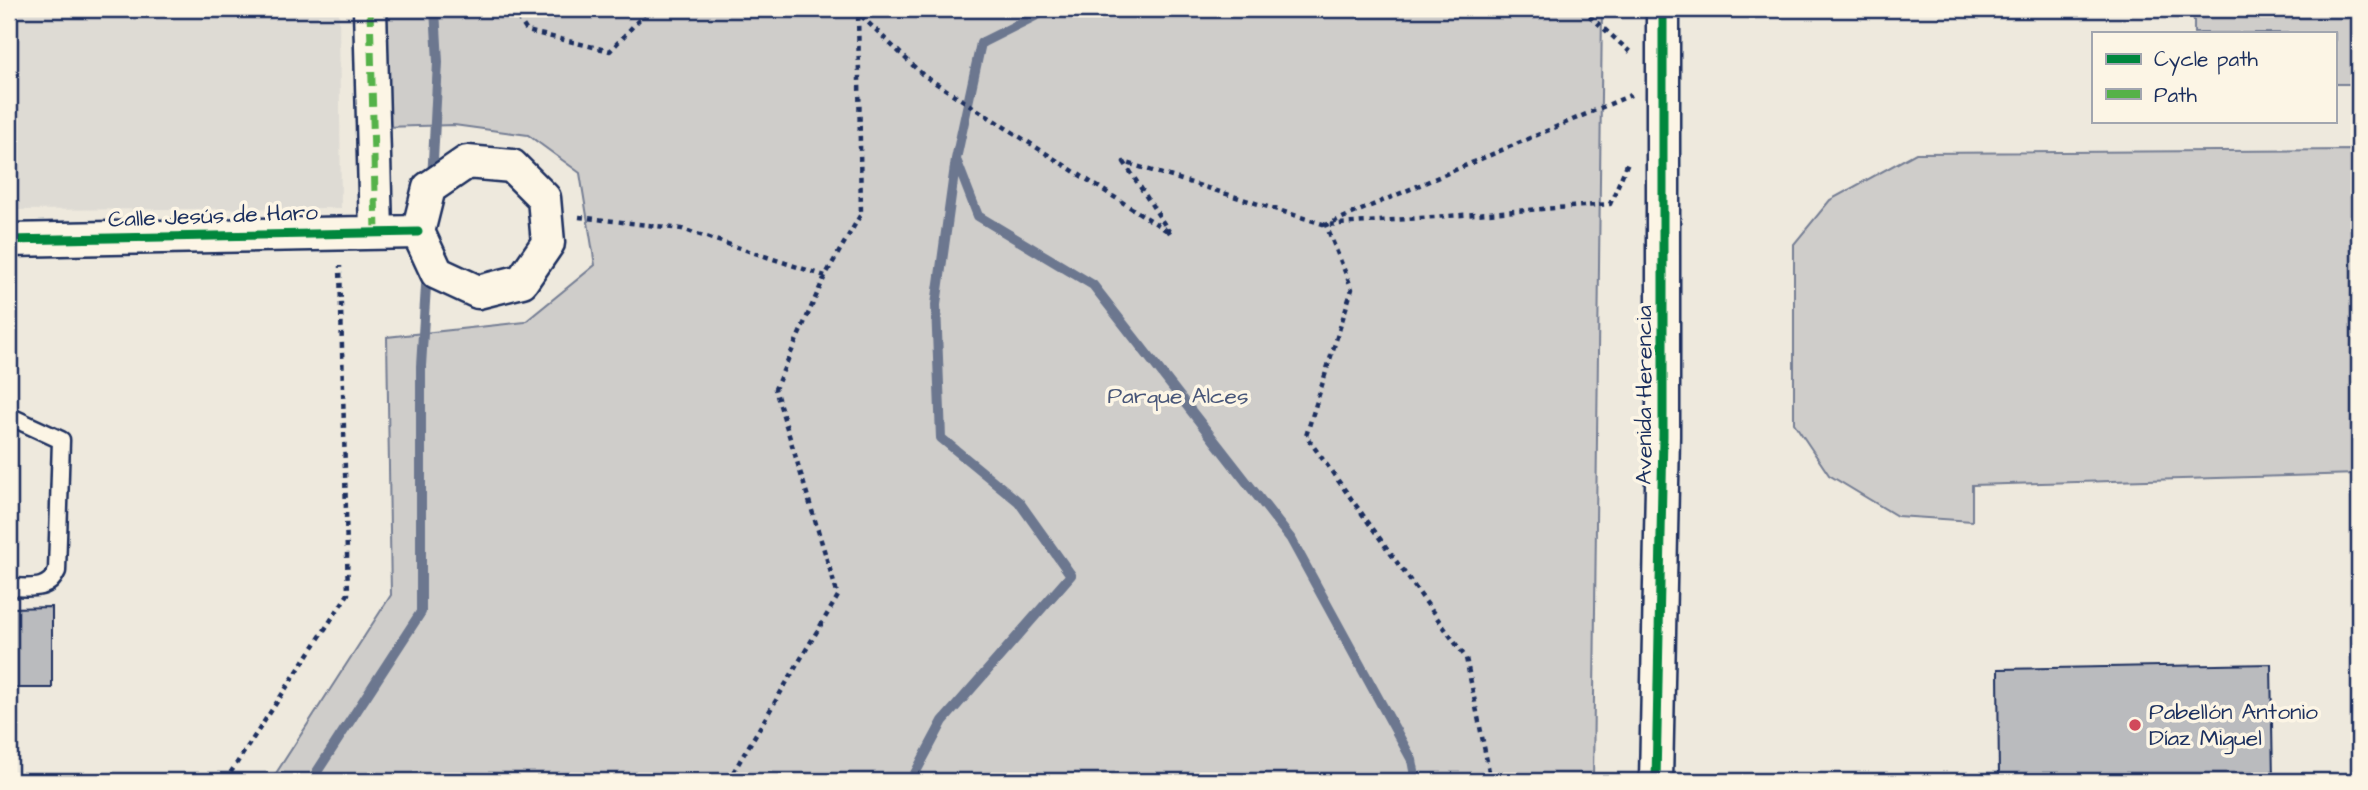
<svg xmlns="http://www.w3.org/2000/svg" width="2368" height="790" font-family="'Architects Daughter',sans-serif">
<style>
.built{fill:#dedbd4}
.green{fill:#cfcdca;stroke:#757e94;stroke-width:2}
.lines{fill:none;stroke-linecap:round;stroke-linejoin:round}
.stream{stroke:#6c778f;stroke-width:10}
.building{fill:#babbbe;stroke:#1b2f5e;stroke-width:2}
.lane-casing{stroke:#1b2f5e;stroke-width:21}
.street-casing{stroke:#1b2f5e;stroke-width:37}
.path{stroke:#1b2f5e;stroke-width:4.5;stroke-dasharray:5 5;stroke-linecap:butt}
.lane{stroke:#fcf5e5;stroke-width:16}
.street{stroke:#fcf5e5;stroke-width:32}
.quiet{stroke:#55b248;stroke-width:7;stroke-dasharray:14 7;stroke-linecap:butt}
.cycleway-casing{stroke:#fcf5e5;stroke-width:13}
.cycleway{stroke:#00873e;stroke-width:9}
.poi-dot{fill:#d1495b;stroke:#fcf5e5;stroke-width:2.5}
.labels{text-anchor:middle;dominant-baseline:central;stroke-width:7;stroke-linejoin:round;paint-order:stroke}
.street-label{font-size:23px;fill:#1b2f5e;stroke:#fcf5e5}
.park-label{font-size:23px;fill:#485679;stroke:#fcf5e5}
.poi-label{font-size:23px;fill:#1b2f5e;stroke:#fcf5e5;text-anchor:start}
</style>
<rect width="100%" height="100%" fill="#eee9dd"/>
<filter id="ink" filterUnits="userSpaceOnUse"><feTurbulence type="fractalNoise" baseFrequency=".0143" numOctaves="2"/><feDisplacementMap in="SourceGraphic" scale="14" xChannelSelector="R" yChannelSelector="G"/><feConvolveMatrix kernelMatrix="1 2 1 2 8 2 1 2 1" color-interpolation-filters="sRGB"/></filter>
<g filter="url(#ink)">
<path class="built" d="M9 9H339L341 208 9 210Z"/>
<path class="green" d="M382 9H1602L1593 781H271L391 595 387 337 525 322 595 265 580 173 528 135 454 125 384 127Z
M2194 9H2359V84H2335V33H2194Z
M2359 150V474L1972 485V521L1897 516 1829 475 1794 423V244L1830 200 1916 153Z"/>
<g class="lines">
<path class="stream" d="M957 162 978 216 1093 285 1291 539 1412 760 1416 781
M432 181 438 62 435 9
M311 781 421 612V366L427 270
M911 781 943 721 1071 575 1019 502 941 438 936 305 956 159 981 43 1049 9"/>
</g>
<path class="building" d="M52 607V688H9V608Z
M2271 664 2273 781H1999L1998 669Z"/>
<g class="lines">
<g class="lane-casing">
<path id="lane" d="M9 416 61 440 57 571C48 592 29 587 9 587"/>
</g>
<g class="street-casing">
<path id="street" d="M370 9 376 231
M467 162 512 166 544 198 548 243 522 281 478 292 437 273 418 232 429 188Z
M9 240 418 232
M1656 781 1663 436V9"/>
</g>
<path class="path" d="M512 9 527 31 610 51 649 9
M854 9 923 75 1169 232
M1582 9 1630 52
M579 217 682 229 825 276
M1170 233 1124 162 1326 225 1610 204 1628 162
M225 781 348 594 340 266
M728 781 838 596 775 389 825 276 861 214 858 9
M1491 781 1466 658 1306 436 1352 289 1326 225 1631 95"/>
<use href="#lane" class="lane"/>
<use href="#street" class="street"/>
<path class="quiet" d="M370 9 376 231"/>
<g class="cycleway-casing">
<path id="cycleway" d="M9 240 418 232
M1656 781 1663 436V9"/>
</g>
<use href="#cycleway" class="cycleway"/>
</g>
</g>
<circle class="poi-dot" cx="2135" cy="725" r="7"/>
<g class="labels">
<g class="street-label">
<text transform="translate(213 216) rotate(-2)">Calle Jesús de Haro</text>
<text transform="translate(1644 395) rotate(-90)">Avenida Herencia</text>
</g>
<g class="park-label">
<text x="1178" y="396">Parque Alces</text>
</g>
<g class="poi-label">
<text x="2149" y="712">Pabellón Antonio<tspan x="2149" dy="26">Díaz Miguel</tspan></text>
</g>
</g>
<rect width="2368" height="790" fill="none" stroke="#fcf5e5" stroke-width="35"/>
<rect x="18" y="18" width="2333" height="755" fill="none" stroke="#1b2f5e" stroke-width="2.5" filter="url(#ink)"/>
<rect x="2092" y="32" width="245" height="91" fill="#fcf5e5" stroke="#a2a6af" stroke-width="2"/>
<rect x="2106" y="54" width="35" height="10" fill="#00873e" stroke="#a2a6af" stroke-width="2"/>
<text x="2154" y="66" font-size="21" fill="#1b2f5e">Cycle path</text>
<rect x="2106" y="89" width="35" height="10" fill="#55b248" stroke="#a2a6af" stroke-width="2"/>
<text x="2154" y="102" font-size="21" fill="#1b2f5e">Path</text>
</svg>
